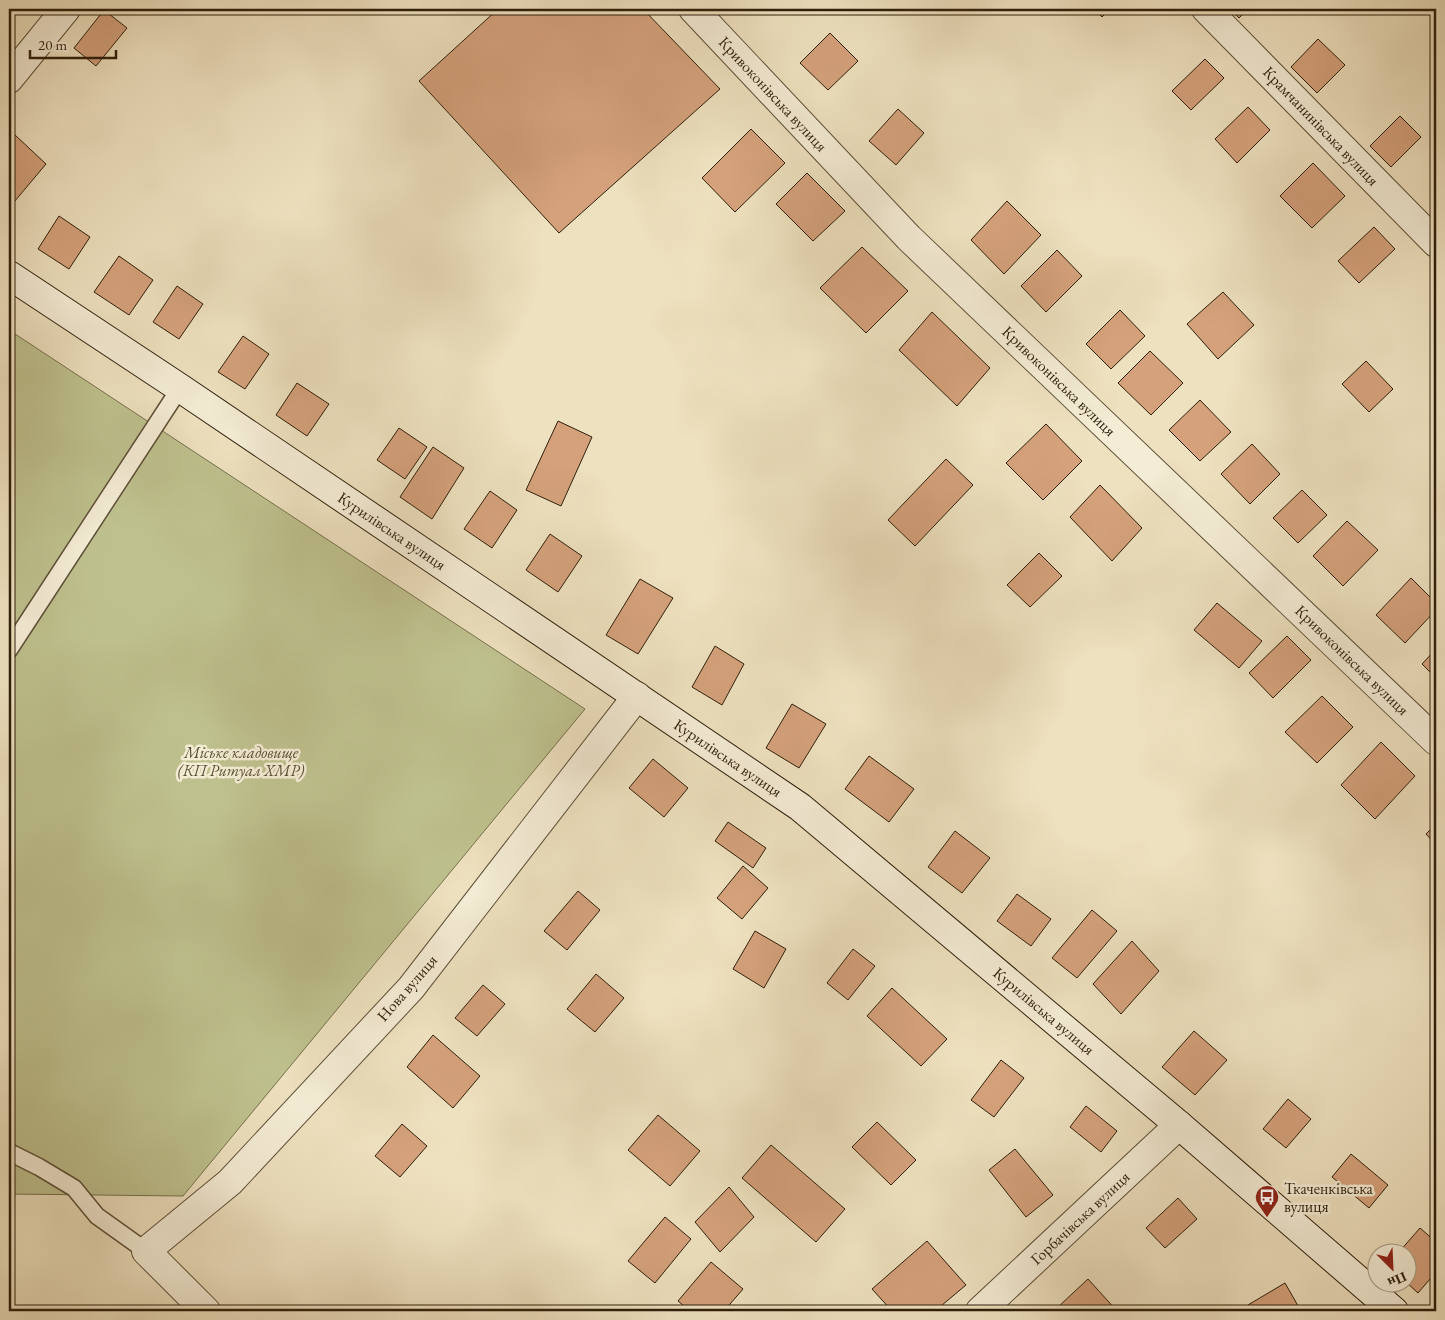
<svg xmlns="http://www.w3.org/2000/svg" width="1445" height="1320" font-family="'EB Garamond',serif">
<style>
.green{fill:#bec18e;stroke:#76704c}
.building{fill:#d4a17b;stroke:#2e1f0b}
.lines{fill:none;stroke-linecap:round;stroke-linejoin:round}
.lane-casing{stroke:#5e5038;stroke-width:19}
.street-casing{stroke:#5e5038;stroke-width:30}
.secondary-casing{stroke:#2e1f0b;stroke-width:30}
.lane{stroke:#f4ecd5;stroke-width:16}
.street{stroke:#f4ecd5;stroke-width:28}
.secondary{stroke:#f4ecd5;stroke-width:28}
.labels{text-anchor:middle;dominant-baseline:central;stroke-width:5;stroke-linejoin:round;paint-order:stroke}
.street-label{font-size:16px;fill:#2e1f0b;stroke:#f4ecd5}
.park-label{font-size:16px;font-style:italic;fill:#595032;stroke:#f4ecd5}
.poi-label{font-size:16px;fill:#2e1f0b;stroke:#f4ecd5;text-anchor:start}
</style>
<rect width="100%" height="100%" fill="#eee1bf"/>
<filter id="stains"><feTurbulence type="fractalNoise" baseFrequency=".004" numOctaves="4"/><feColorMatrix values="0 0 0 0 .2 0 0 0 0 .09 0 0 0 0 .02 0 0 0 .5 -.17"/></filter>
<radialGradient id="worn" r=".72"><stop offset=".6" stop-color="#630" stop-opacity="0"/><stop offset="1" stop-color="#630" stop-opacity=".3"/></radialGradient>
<path class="green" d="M9 330 585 709 183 1196 9 1194Z"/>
<path class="building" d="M498 9H643L720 89 559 233 419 81Z
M1094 9H1110L1102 17Z
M1230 9H1248L1239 18Z
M104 10 127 28 96 66 74 48Z
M830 33 858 61 828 90 800 63Z
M1318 39 1345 65 1317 93 1291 67Z
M1205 59 1224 78 1191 110 1172 91Z
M1248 107 1270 130 1237 163 1215 139Z
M898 109 924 133 896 165 869 141Z
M1400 116 1421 137 1391 167 1370 146Z
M751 129 785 163 735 212 702 178Z
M14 134 46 164 9 208V141Z
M1313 163 1345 196 1312 228 1280 196Z
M807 173 845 211 813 241 776 204Z
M1007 201 1041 235 1004 274 971 240Z
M59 216 90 237 69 269 38 249Z
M1374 227 1395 249 1359 283 1338 261Z
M862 247 908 291 866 333 820 288Z
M1057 250 1082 276 1046 312 1021 286Z
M119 256 153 280 129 315 94 292Z
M177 286 203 304 179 339 153 322Z
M1223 292 1254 325 1218 359 1187 324Z
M1120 310 1145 336 1111 369 1086 344Z
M932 312 990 368 957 406 899 350Z
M243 336 269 354 245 389 218 372Z
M1150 351 1183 383 1151 415 1118 383Z
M1366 361 1393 389 1369 412 1342 384Z
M297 383 329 404 307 436 276 415Z
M1200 400 1231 432 1200 461 1169 430Z
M558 421 592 437 561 506 526 490Z
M1046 424 1082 461 1043 500 1006 463Z
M399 428 427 447 405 479 377 460Z
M1252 444 1280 474 1250 504 1221 474Z
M433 447 464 468 432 519 400 497Z
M946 459 973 485 915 546 888 520Z
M1100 485 1142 528 1112 561 1070 517Z
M1302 490 1327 515 1298 543 1273 518Z
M490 491 517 510 492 548 464 529Z
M1347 521 1378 550 1343 586 1313 556Z
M550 534 582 556 558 592 526 570Z
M1039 553 1062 576 1030 607 1007 585Z
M1411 578 1436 603V610L1405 643 1376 615Z
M640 579 673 598 638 654 606 635Z
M1217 603 1262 641 1239 668 1194 630Z
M1287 636 1311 660 1273 698 1249 673Z
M715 646 744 664 722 705 692 687Z
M1436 649V678L1422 664Z
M1322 696 1353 727 1317 763 1285 732Z
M792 704 826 724 799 768 766 748Z
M1381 742 1415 776 1375 819 1341 785Z
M869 756 914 789 889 822 845 789Z
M653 759 688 788 664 817 629 788Z
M728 822 766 848 753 868 715 841Z
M1436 824V845L1426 834Z
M955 831 990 858 962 893 928 867Z
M743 866 768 888 742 919 717 898Z
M578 891 600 910 567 950 544 931Z
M1017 894 1051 919 1031 946 997 921Z
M1092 910 1117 931 1077 978 1052 958Z
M755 931 786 949 764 988 733 969Z
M1132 941 1159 971 1121 1014 1093 984Z
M853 949 875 966 848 1000 827 983Z
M596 974 624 998 595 1032 567 1009Z
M483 985 505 1004 477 1036 455 1018Z
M892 988 947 1039 921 1066 867 1016Z
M1194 1031 1227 1060 1195 1095 1162 1067Z
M433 1035 480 1076 453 1108 407 1067Z
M1001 1060 1024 1078 994 1117 971 1100Z
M1288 1099 1311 1119 1286 1148 1263 1129Z
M1086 1106 1117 1131 1101 1152 1070 1127Z
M658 1115 700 1151 670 1186 628 1150Z
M877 1122 916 1160 891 1185 852 1147Z
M402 1124 427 1146 400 1177 375 1156Z
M771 1145 845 1209 816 1242 742 1178Z
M1015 1149 1053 1195 1026 1217 989 1170Z
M1351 1154 1388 1185 1369 1208 1332 1177Z
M729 1187 754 1217 720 1252 695 1222Z
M1178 1198 1197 1219 1165 1248 1146 1228Z
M665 1217 691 1239 655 1283 628 1261Z
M1420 1228 1436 1242V1272L1418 1293 1406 1282H1408V1252H1399Z
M927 1241 966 1285 935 1311H892L872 1289Z
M711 1262 743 1289 724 1311H690L678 1301Z
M1088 1279 1117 1311H1063L1058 1307Z
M1285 1283 1301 1311H1251L1248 1305Z"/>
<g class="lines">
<g class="lane-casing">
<path id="lane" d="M9 650 180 388
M9 1152 39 1167 74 1188 97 1216 146 1251"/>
</g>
<g class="street-casing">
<path id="street" d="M693 9 909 238 1436 741
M1206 9 1436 243
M9 79 66 9
M206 1311 146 1251 230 1182 411 988 637 696
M980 1311 1179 1125"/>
</g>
<g class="secondary-casing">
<path id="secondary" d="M9 275 180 388 800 807 1179 1125 1394 1311"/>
</g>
<use href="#lane" class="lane"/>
<use href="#street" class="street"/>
<use href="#secondary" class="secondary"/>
</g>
<defs>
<g id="bus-pin" transform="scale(1.25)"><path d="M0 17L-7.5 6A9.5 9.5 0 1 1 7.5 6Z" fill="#8f2418" stroke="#f4ecd5"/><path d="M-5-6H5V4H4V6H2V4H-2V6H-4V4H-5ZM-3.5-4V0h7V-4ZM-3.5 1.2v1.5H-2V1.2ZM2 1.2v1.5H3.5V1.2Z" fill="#fff"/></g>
</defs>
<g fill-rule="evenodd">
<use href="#bus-pin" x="1267" y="1197"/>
</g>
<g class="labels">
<g class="street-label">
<text transform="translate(773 94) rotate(47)">Кривоконівська вулиця</text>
<text transform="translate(1321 126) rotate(46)">Крамчанинівська вулиця</text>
<text transform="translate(1059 381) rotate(44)">Кривоконівська вулиця</text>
<text transform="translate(392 531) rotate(34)">Курилівська вулиця</text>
<text transform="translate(1352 660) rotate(44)">Кривоконівська вулиця</text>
<text transform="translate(728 758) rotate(34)">Курилівська вулиця</text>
<text transform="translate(407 988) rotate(-49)">Нова вулиця</text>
<text transform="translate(1044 1011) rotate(40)">Курилівська вулиця</text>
<text transform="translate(1080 1218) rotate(-43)">Горбачівська вулиця</text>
</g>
<g class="park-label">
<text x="241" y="752">Міське кладовище<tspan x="241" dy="18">(КП Ритуал ХМР)</tspan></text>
</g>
<g class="poi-label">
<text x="1284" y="1188">Ткаченківська<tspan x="1284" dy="18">вулиця</tspan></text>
</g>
</g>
<rect width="1445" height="1320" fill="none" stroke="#eee1bf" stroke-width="30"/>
<rect x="10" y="10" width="1425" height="1300" fill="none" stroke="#2e1f0b" stroke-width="2.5"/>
<rect x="15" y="15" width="1415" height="1290" fill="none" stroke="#2e1f0b"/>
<g transform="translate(1392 1268) rotate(156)"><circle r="24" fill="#f4ecd5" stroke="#a59a84"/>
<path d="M0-4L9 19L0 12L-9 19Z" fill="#8f2418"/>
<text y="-8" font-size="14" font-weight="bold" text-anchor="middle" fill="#2e1f0b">Пн</text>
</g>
<path d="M30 50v8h86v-8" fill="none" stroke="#2e1f0b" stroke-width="2.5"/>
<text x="38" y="50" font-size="15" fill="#2e1f0b" stroke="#f4ecd5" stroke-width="4" paint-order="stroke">20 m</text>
<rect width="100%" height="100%" filter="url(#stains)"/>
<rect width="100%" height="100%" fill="url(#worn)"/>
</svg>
